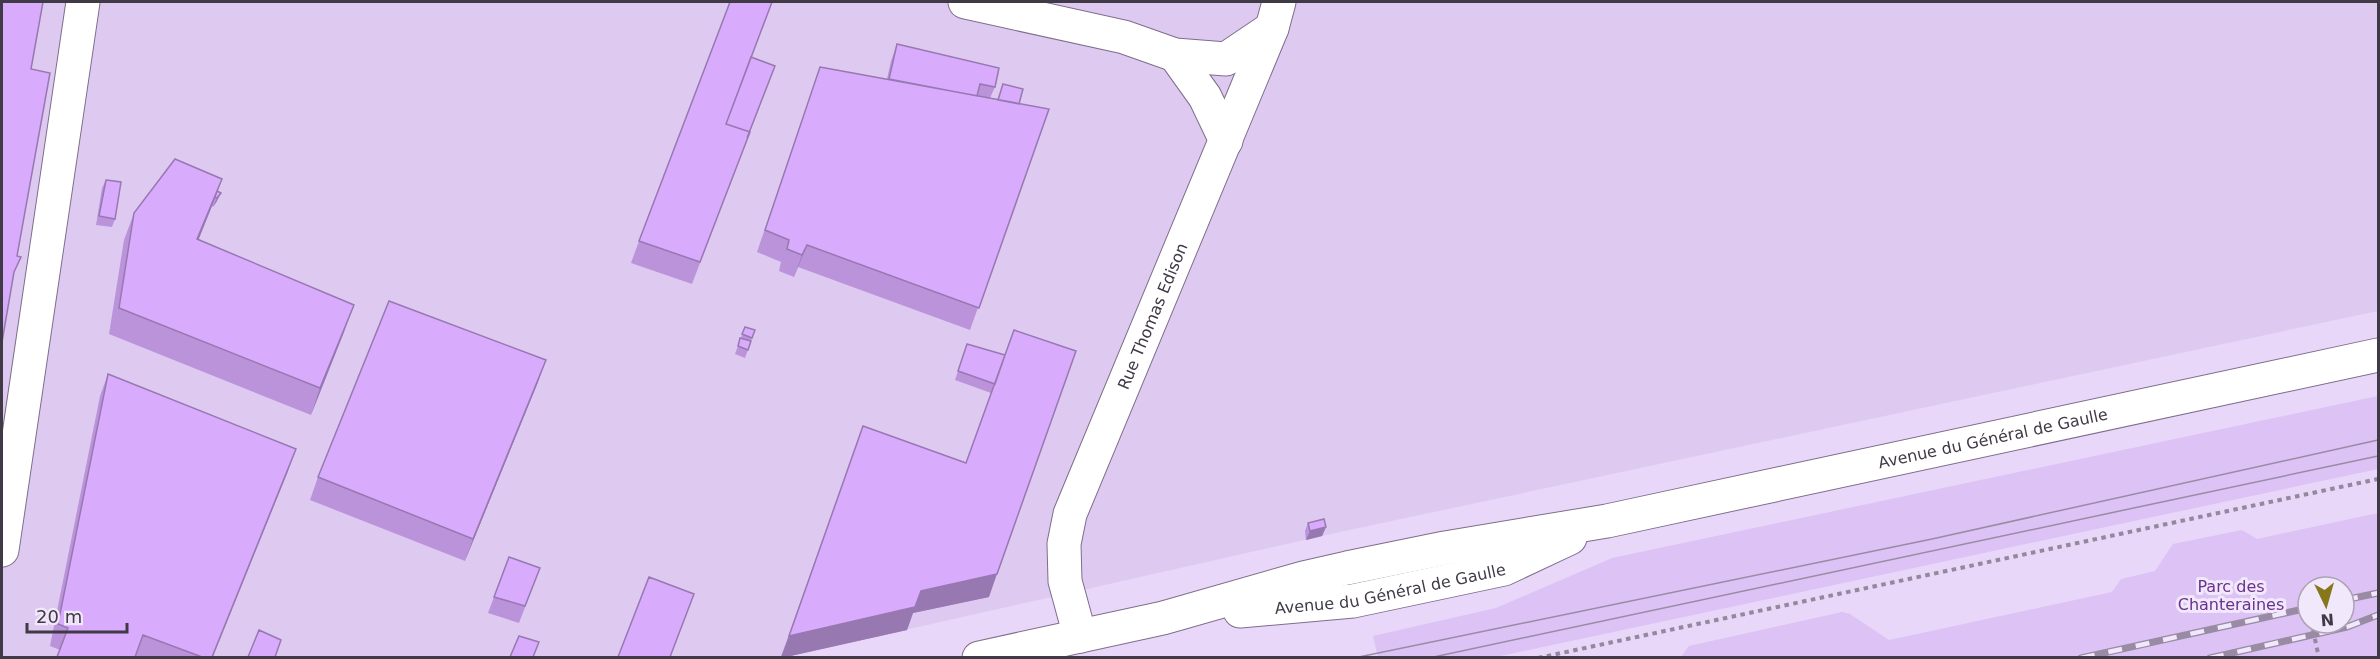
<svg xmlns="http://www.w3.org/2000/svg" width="2380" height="659" font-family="'DejaVu Sans',sans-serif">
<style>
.built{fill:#decaf1}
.green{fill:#ddc2f5;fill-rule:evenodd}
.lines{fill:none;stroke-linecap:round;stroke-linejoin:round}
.minor-casing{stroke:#7d6e8a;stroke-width:35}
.major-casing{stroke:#7d6e8a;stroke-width:35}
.path{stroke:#93889e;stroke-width:4;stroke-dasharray:4.5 4.5;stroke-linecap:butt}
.minor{stroke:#fff;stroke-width:33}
.major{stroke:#fff;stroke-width:33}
.tram{stroke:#988ba3;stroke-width:1.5}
.rail-casing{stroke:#988ba3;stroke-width:7}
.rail{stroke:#f2e8fb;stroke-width:4.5;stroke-dasharray:14;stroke-linecap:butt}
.wall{fill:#ba93da}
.shaded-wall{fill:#9778b1}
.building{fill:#d8abfd;stroke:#9778b1;stroke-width:1.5}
.labels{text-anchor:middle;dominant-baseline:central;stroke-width:6;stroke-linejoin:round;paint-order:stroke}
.street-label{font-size:16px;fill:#403946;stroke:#f2e8fb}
.park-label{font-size:16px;fill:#69328f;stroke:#f2e8fb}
</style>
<rect width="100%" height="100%" fill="#e8d7f8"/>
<path class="built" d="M2 2H2378V311L1340 532 785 657H2Z"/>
<path class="green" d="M2378 396V469L1496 657H1378L1373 636 1496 608 1612 558Z
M2378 513V657H1681L1689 646 1842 612 1850 614 1889 640 1894 639 2112 592 2121 579 2155 571 2173 544 2242 530 2257 539ZM2308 587H2344V623H2308Z"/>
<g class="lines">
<g class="minor-casing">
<g id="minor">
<path d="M965 2 1124 37 1175 55 1226 59 1272 28"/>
<path d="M1175 55 1205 97 1226 141"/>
<path d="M2 550 83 2"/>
<path id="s1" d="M1080 636 1065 581 1064 544 1070 514 1272 28 1279 2"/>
</g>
</g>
<g class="major-casing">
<g id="major">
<path id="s2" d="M1240 611 1353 601 1504 569 1570 538"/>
<path id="s3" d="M979 658 1163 618 1303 578 1347 568 1445 548 1607 521 2378 355"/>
</g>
</g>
<path class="path" d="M2313 630 2319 658
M1538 658 2378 479"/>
<use href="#minor" class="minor"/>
<use href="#major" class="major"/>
<path class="tram" d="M1354 658 1932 539 2378 440
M1429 658 2378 456"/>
<g class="rail-casing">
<path id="rail" d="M2344 600 2378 593
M2081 658 2308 608
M2210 658 2347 627 2378 615"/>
</g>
<use href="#rail" class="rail"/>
</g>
<path class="wall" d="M897 44 995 87 990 98 998 100 1003 84 1019 104 1049 109 970 330 798 267 794 277 779 271 781 262 757 252 820 67 887 79 891 61Z
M751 57 775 66 692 284 631 263 639 241Z
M106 180 115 219 112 227 96 225 102 188Z
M217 191V201L213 207 212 206 198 240 344 332 311 415 109 334 124 240 134 213Z
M745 327 755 330 745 358 735 354Z
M964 353 1005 355 989 597 913 613 907 630 786 657H781L863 426 966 463 991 393 955 380Z
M108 374 288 471 213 657H57L60 650 50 646 100 396Z
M538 382 465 561 310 500 318 477Z
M1308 523 1326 527 1322 536 1306 540 1305 531Z
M509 557 540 568 519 623 488 613Z"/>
<path class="shaded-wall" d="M222 179 212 206 188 266 197 239Z
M221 193 217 201 213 207 217 198Z
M807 245 798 267 794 277 802 255Z
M354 305 344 332 311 415 320 388Z
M546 360 538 382 465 561 473 539Z
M296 449 288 471 212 657Z
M1326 527 1322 536 1306 540 1310 531Z
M997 574 989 597 913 613 907 630 786 657H781L789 636 921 591Z"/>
<path class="building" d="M2 2H43L31 69 50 73 17 256 21 257 14 272 2 342Z
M730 2H772L726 124 750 132 700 262 639 241Z
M897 44 999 68 995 87 980 84 977 96 889 79Z
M751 57 775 66 747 138 750 132 726 124Z
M820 67 1049 109 979 308 807 245 802 255 787 249 789 240 765 230Z
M1003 84 1023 89 1019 104 998 100Z
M175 159 222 179 197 239 354 305 320 388 119 308 134 213Z
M106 180 121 182 115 219 99 216Z
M217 191 221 193 217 198 215 197Z
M389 301 546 360 473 539 318 477Z
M745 327 755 330 752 338 742 334Z
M1014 330 1076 351 997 574 921 591 915 607 789 636 863 426 966 463Z
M740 338 751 341 748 350 738 346Z
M967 344 1005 355 995 384 958 371Z
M108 374 296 449 212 657H202L143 635 135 657H57L68 628 58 624Z
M1324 519 1326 527 1310 531 1308 523Z
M509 557 540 568 525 606 494 597Z
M649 577 694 594 670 657H618Z
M259 630 281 640 275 657H248Z
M519 636 539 642 533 657H510Z"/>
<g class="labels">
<g class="street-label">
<text stroke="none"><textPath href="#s1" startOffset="339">Rue Thomas Edison</textPath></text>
<text stroke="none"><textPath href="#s3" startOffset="1038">Avenue du Général de Gaulle</textPath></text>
<text stroke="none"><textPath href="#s2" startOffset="152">Avenue du Général de Gaulle</textPath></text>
</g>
<g class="park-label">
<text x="2231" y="586">Parc des<tspan x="2231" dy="18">Chanteraines</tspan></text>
</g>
</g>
<rect width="2380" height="659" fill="none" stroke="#403946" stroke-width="6"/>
<g transform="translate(2326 605) rotate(175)"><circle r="28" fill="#f2e8fb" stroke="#aba2b3" stroke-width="1.5"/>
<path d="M0-4.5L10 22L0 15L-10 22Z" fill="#86771a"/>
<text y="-9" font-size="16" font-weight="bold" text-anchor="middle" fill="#403946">N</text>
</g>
<path d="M27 623v9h100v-9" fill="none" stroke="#403946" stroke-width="3"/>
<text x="36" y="623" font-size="18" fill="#403946" stroke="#f2e8fb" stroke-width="4.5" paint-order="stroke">20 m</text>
</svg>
